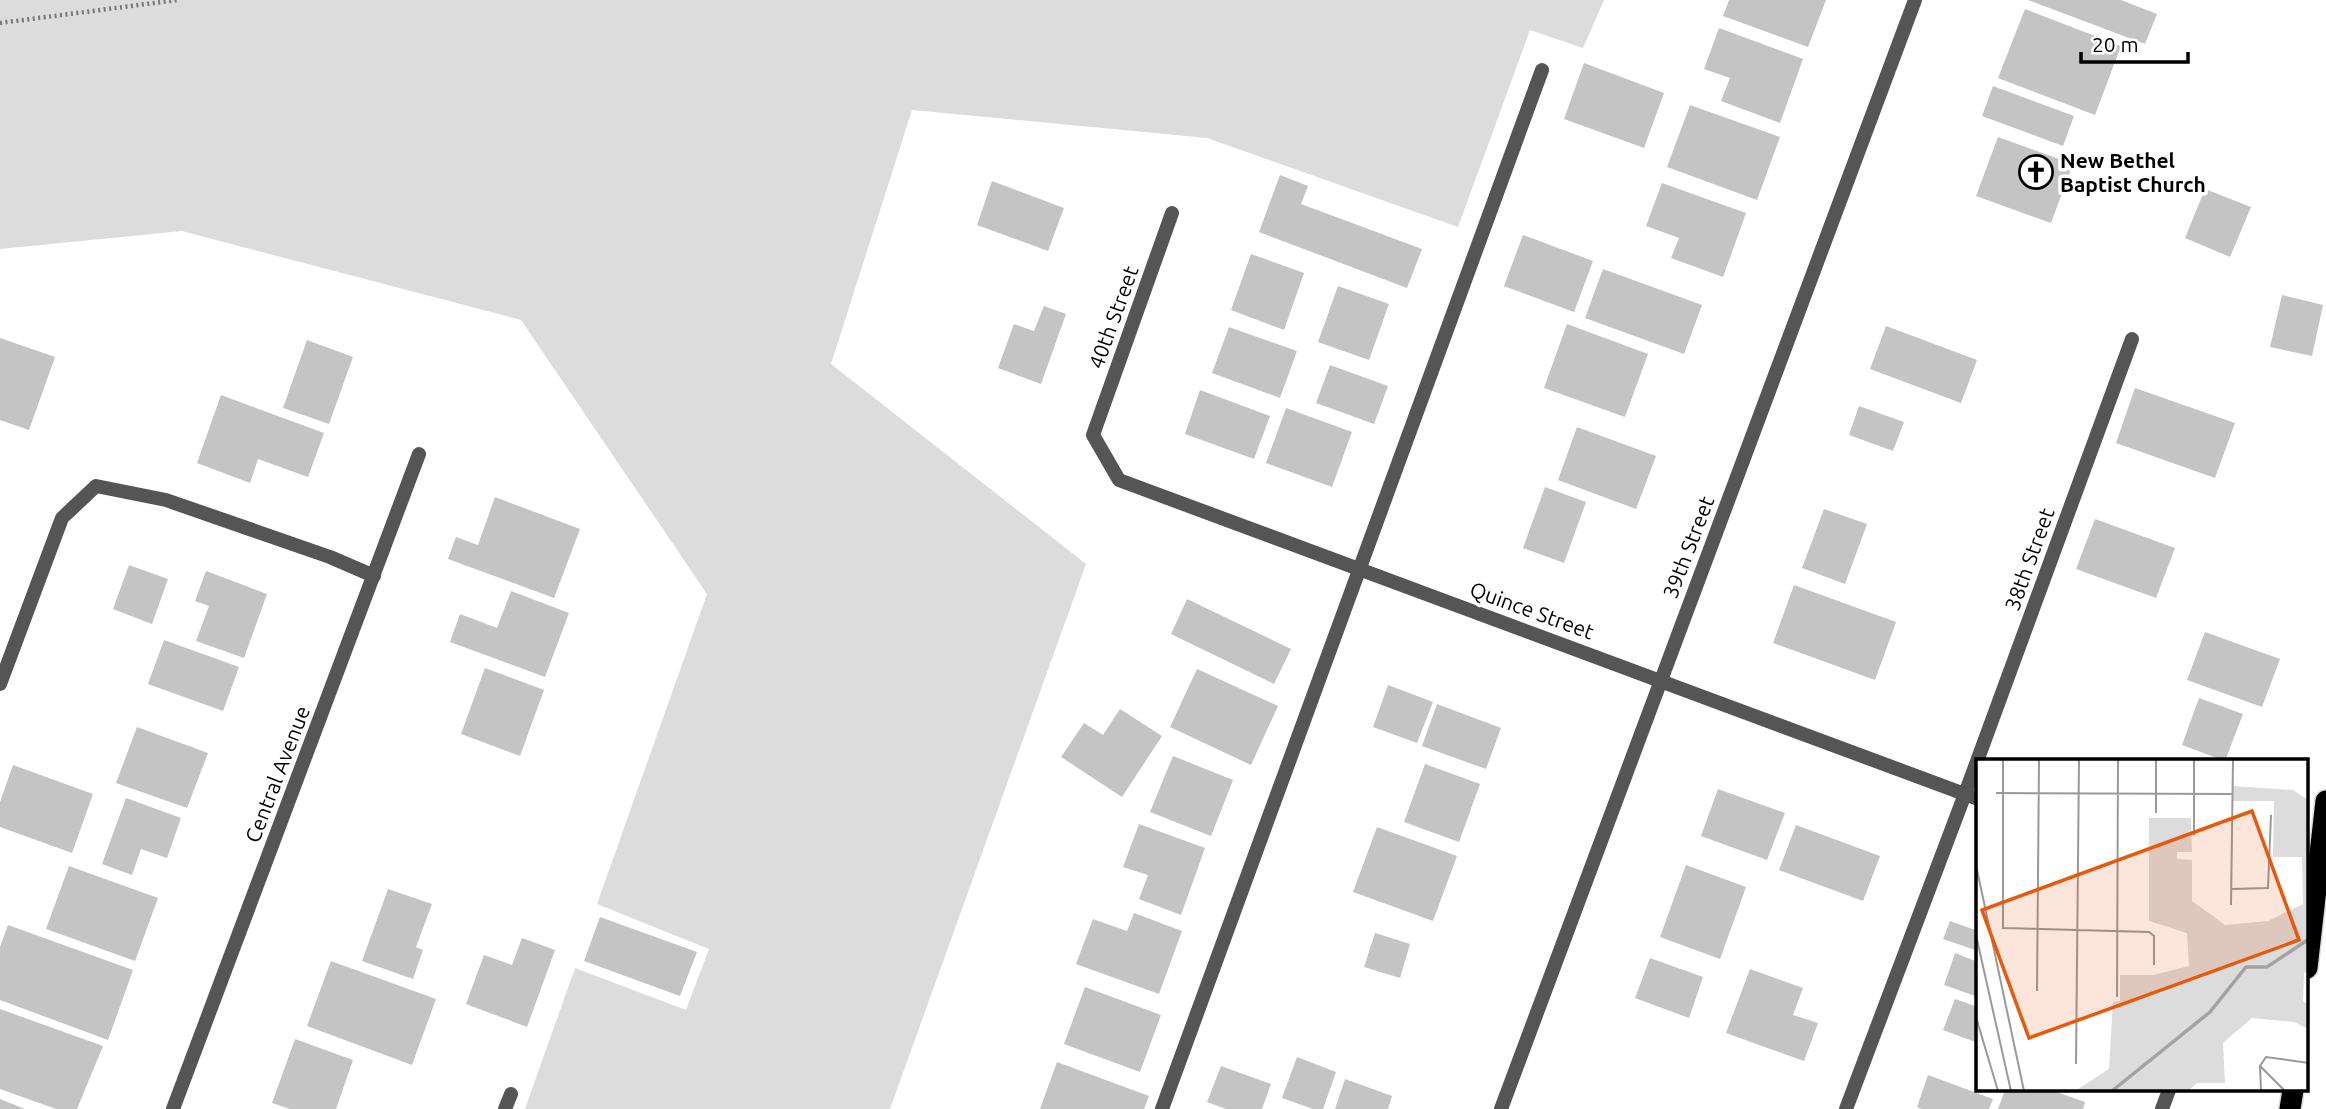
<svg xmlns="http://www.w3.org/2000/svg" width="2326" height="1109" font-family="Ubuntu,sans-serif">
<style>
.green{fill:#dcdcdc}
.building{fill:#c4c4c4}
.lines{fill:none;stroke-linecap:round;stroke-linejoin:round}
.motorway-casing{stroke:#dbdbdb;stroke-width:24}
.path{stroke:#777;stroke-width:4.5;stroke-dasharray:2 3.5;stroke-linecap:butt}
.service{stroke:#555;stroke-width:14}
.minor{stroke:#555;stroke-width:14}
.motorway{stroke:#000;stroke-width:21}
.labels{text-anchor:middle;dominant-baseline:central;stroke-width:7;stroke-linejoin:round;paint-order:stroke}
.poi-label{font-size:21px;font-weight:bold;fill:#000;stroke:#fff;text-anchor:start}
.street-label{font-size:21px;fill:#000;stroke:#fff}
.inset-river{fill:none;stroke:#a3a3a3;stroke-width:3.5}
.inset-road{fill:none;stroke:#999;stroke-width:2}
.view{fill:#e8590c;fill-opacity:0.15;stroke:#e8590c;stroke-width:3.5}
.inset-edge{fill:none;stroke:#000;stroke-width:3.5}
</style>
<rect width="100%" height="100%" fill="#fff"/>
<path class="green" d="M0 0H1604L1583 48 1530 30 1458 227 1207 138 912 110 831 364 1086 564 890 1109H525L575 968 686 1010 709 949 597 904 707 594 521 320 182 231 0 249Z"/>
<path class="building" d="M1729 0H1826L1808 47 1723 16Z
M2028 0H2121L2157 14 2145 44Z
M2025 9 2121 46 2095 115 1998 78Z
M1719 28 1803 59 1780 123 1721 101 1730 78 1704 69Z
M1584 63 1664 93 1644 148 1564 119Z
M1993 86 2074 116 2063 146 1982 116Z
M1690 105 1780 137 1757 200 1667 167Z
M1998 137 2073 164 2051 223 1976 196Z
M1280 175 1308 186 1301 204 1422 249 1407 288 1259 232Z
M992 181 1064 208 1048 251 977 225Z
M1662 183 1746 213 1723 277 1671 258 1679 238 1646 226Z
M2205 189 2251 207 2230 257 2185 238Z
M1523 235 1593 261 1574 312 1504 286Z
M1251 254 1304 273 1284 330 1231 310Z
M1603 269 1702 305 1684 354 1585 318Z
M1338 286 1389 304 1369 360 1318 342Z
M2282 295 2323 305 2312 356 2270 347Z
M1044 306 1066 314 1041 384 998 368 1014 324 1034 331Z
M1567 324 1648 354 1625 417 1544 388Z
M1886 326 1977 360 1961 403 1870 369Z
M1229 327 1297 351 1280 398 1212 373Z
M0 338 55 357 29 430 0 420Z
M307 340 353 357 329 424 283 408Z
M1330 365 1388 386 1374 424 1316 403Z
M2135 388 2235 423 2215 478 2116 443Z
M1200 390 1270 416 1254 459 1185 434Z
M221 395 324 433 308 477 258 459 250 483 197 463Z
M1859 406 1904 422 1893 451 1849 435Z
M1286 408 1352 432 1332 487 1266 463Z
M1577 427 1656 456 1636 509 1558 480Z
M1545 487 1586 502 1564 563 1523 548Z
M495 497 580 529 554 598 448 559 456 537 478 545Z
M1824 509 1867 524 1845 584 1802 568Z
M2095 519 2175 548 2156 598 2076 569Z
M129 565 168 579 152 624 113 609Z
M206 571 267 594 244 658 196 641 209 606 195 601Z
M1794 585 1896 622 1875 680 1773 643Z
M511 591 569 613 545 677 450 642 460 614 497 628Z
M1187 599 1291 649 1274 684 1171 634Z
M2205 632 2280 659 2262 707 2187 680Z
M164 640 239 667 223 711 148 684Z
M485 668 544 690 520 756 461 734Z
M1197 669 1278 706 1251 765 1170 727Z
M1388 685 1433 702 1417 743 1373 727Z
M2199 698 2243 714 2225 761 2182 745Z
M1437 704 1501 728 1486 769 1422 746Z
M1120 709 1162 736 1122 797 1061 757 1084 723 1103 735Z
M137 727 208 753 187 808 116 783Z
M1173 756 1233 780 1211 836 1150 812Z
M1425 764 1480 784 1459 842 1404 822Z
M13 765 93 794 72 853 0 827V802Z
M1718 789 1785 813 1767 860 1701 836Z
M126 798 181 818 167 858 141 849 132 875 102 864Z
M1139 824 1205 848 1181 915 1139 899 1148 875 1123 867Z
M1796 825 1880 856 1863 901 1779 870Z
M1377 827 1457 856 1433 921 1353 892Z
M1686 865 1746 887 1720 959 1660 937Z
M69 866 158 898 135 961 46 929Z
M388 889 432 904 416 947 423 950 413 979 362 961Z
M1134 913 1182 931 1159 994 1076 964 1093 919 1127 931Z
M600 917 697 952 680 996 584 961Z
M1950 921 1978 931V951L1943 939Z
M8 925 133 970 108 1040 0 1000V947Z
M1375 933 1410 944 1400 978 1364 967Z
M522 938 555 950 527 1027 466 1004 484 955 512 965Z
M1955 953 1978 962V997L1944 985Z
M1650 958 1703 977 1689 1018 1635 998Z
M331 961 436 999 412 1065 307 1026Z
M1750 969 1803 988 1793 1015 1818 1023 1804 1061 1726 1033Z
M1085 987 1161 1015 1140 1072 1064 1044Z
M1955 999 1978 1007V1043L1943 1030Z
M0 1009 103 1046 77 1109H56L0 1089Z
M295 1039 353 1060 336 1109H290L272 1103Z
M1297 1057 1336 1072 1323 1109H1313L1282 1098Z
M1057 1062 1149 1096 1144 1109H1040Z
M1221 1066 1271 1084 1262 1109H1226L1207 1102Z
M1928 1075 1993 1099 1989 1109H1922L1917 1107Z
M1345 1079 1392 1096 1388 1109H1335Z
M2005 1090H2051L2085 1102 2083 1109H1998Z
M0 1099 25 1109H0Z"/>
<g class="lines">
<g class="motorway-casing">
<path id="motorway" d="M2307 968 2326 801
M2290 1109 2293 1090"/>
</g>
<path class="path" d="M0 23 177 0"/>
<path class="service" d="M0 684 62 518 96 486 166 500 330 557 374 576
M505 1109 511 1094
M1162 1109 1542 70
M1846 1109 1965 794"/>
<path class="minor" d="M1172 213 1093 435 1119 480 1978 799
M1965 794 2132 339
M173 1109 419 454
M1501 1109 1915 0
M2162 1109 2169 1090"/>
<use href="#motorway" class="motorway"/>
</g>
<defs>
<g id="church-ring" transform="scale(1.75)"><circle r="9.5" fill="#fff" stroke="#000" stroke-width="1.5"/><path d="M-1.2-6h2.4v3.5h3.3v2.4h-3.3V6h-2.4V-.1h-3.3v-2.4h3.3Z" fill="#000"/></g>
</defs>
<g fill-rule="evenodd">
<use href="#church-ring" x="2036" y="172"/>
</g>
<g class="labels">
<g class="poi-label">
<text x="2060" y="160">New Bethel<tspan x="2060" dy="24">Baptist Church</tspan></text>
</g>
<g class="street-label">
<text transform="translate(1113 317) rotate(-70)">40th Street</text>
<text transform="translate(1688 547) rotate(-69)">39th Street</text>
<text transform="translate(2029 559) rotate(-70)">38th Street</text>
<text transform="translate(1532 610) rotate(20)">Quince Street</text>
<text transform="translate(277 774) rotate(-69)">Central Avenue</text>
</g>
</g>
<g transform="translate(1976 759)">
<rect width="332" height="332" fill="#fff"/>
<path d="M257 27 317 31 332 41 333 212 328 214 327 242 332 246V270L318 263 276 259 247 284 249 324H221L212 332H99L133 310 137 243 144 242V216H177L213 207 211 174 173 162V59H215L216 93H201V100L216 101V142L249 166 292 162 327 145 326 98H297L298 42H257Z" fill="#dcdcdc"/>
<path class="inset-river" d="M136 332 234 253 270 208H291L333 180"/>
<path class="inset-road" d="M27 1V169L173 173 178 177V206M20 34 257 35M180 54V1M218 76V1M0 106 48 332M255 130 292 129 295 56M255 146 257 1M0 176 35 332M61 232 63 1M141 238 142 1M0 258 22 332M100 305 103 1M284 307 309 332M285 332 284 307 290 298 333 304"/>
<path class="view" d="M276 52 323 181 53 279 6 151Z"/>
<rect width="332" height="332" class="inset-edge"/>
</g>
<path d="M2081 52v10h107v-10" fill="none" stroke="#000000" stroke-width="3.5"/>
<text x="2092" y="52" font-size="21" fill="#000000" stroke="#ffffff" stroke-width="5" paint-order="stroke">20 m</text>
</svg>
